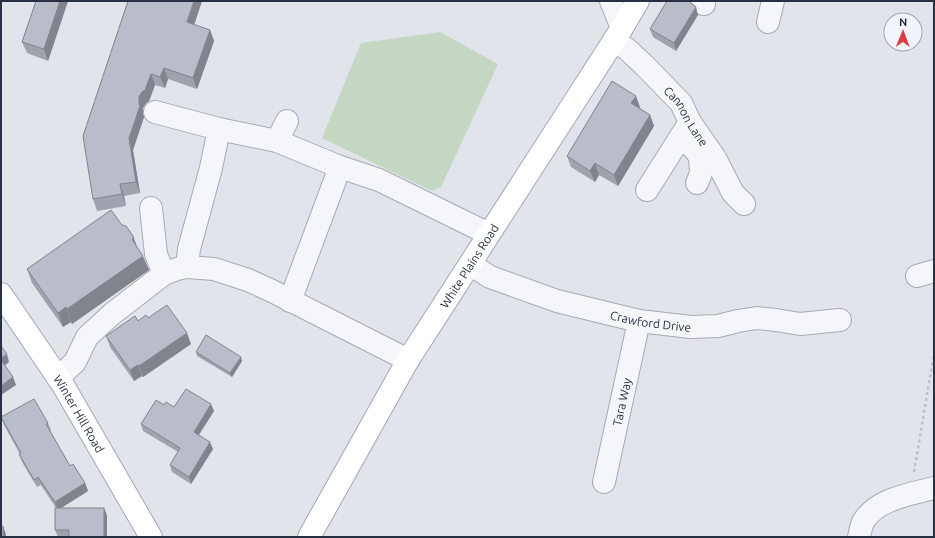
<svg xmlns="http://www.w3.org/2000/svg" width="935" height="538" font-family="Ubuntu,sans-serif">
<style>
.green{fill:#c5d6c2}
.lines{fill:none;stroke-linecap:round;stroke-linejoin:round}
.minor-casing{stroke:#a6aab6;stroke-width:24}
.major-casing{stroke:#a0a7b8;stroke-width:24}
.path{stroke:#bcbfc6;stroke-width:2.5;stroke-dasharray:3 3;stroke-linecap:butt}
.minor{stroke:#f5f6f9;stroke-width:22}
.major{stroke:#fff;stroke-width:22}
.wall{fill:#9ea3ad}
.shaded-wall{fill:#81848d}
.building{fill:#b8bdc9;stroke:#81848d}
.labels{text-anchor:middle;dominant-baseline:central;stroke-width:3;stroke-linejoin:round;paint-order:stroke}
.street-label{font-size:12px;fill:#283044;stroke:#f1f4f8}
</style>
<rect width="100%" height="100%" fill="#e1e4eb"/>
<path class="green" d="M440 32 498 64 441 187 432 191 322 138 361 43Z"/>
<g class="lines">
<g class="minor-casing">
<g id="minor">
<path d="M611 1 622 28"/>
<path d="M701 1 704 4"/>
<path d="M768 22 773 1"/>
<path id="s1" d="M614 40 628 50 645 66 681 103 690 122 715 158 733 193 744 204"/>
<path d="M155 112 219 129 277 141 340 167 379 180 489 234"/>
<path d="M219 129 211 168 189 249 187 267 214 269 248 280 270 290 408 360"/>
<path d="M685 139 700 156 701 173 697 183"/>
<path d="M277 141 287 121"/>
<path d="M647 190 690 122"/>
<path d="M151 208 156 254 164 274"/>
<path id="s2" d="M470 264 490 277 557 301 639 321 691 327 718 326 738 321 757 318 776 320 800 324 840 320"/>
<path d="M917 276 934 271"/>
<path d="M290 301 340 167"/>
<path d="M58 378 75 362 87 337 112 314 164 274 177 269 187 267"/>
<path id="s3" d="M604 482 639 321"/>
<path d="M859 537C860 532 861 527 863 522 876 499 911 494 934 488"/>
</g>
</g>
<g class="major-casing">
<g id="major">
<path id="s4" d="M1 294 63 385 151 537"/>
<path id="s5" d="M309 537 408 360 622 28 638 1"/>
</g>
</g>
<path class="path" d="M914 472 934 353"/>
<use href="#minor" class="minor"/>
<use href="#major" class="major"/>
</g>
<path class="wall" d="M36 1H68L48 61 27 53 22 42Z
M128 1H202L194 25 210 30 214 41 197 89 168 79 165 88 155 85 149 101 146 103 143 108V114L144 117 133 150 140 193 124 196 126 206 97 211 93 199Z
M698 15 676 51 653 37 650 29Z
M640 107 639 108 650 115 654 126 618 186 599 175 595 182 571 167 567 156Z
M122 225 133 236 137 247 149 270 72 324 71 322 63 327 32 283 27 269Z
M148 318 191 344 143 377 142 376 134 381 110 347 106 336 138 321Z
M196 352 242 361 232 377 197 356Z
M164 405 174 407 214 411 199 435 213 449 191 484 172 472 170 465 178 452 143 431 141 424Z
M1 417 48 423 51 430 50 431 70 466 85 483 88 491 61 508H104L107 516V537H58L55 530 56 508 41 485 37 487 22 462 19 454H20L4 425Z"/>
<path class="shaded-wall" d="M60 1H68L48 61 44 49Z
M194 1H202L191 34 187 22Z
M696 7 698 15 676 51 674 43Z
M210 30 214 41 197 89 193 78Z
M164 68 168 79 165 88 160 77Z
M151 74 155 85 149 101 146 103 143 108V114L144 117 133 150 140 193 136 182 129 138 139 104V97Z
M636 96 640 107 635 114 631 103Z
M650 115 654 126 618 186 614 175Z
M595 163 599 175 595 182 590 171Z
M120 184 124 196 126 206 122 194Z
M133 236 138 250 133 241Z
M143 256 149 270 72 324 67 309Z
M66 307 71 322 63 327 58 313Z
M187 333 191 344 143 377 139 366Z
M7 354 9 362 3 367 1 361V358Z
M241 357 242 361 232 377 230 373Z
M138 365 142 376 134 381 130 370Z
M13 377 16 385 1 395V386Z
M211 404 214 411 196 439 194 432Z
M210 442 213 449 191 484 189 477Z
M85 483 88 491 58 510 55 502Z
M104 508 107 516V537H104Z
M3 526 6 534V537H3Z"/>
<path class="building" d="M36 1H60L44 49 22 42Z
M128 1H194L187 22 210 30 193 78 164 68 160 77 151 74 145 90 142 92 139 97V104L140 106 129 138 136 182 120 184 122 194 93 199 83 136Z
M667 1H689L696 7 674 43 650 29Z
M612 81 636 96 631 103 650 115 614 175 595 163 590 171 567 156Z
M111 210 122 225 126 226 133 236V241L143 256 67 309 66 307 58 313 27 269Z
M167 305 187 333 139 366 138 365 130 370 106 336 135 316 138 321 146 315 148 318Z
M206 335 241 357 230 373 196 352Z
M1 346 7 354 1 358Z
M1 360 13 377 1 386Z
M186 389 211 404 194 432 210 442 189 477 170 465 180 448 141 424 156 400 164 405 166 402 174 407Z
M34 399 48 423 46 424 70 466 73 464 85 483 55 502 38 477 34 480 19 454 21 453 1 417Z
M55 508H104V537H69V530H55Z
M1 526H3V537H1Z"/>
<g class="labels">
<g class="street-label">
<text stroke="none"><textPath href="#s1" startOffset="106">Cannon Lane</textPath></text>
<text stroke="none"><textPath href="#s5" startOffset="315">White Plains Road</textPath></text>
<text stroke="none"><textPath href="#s2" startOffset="191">Crawford Drive</textPath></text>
<text stroke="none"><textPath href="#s3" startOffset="82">Tara Way</textPath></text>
<text stroke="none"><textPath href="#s4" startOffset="143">Winter Hill Road</textPath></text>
</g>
</g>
<rect width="935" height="538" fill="none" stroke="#283044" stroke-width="4"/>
<g transform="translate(903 32) rotate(1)"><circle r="19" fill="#f1f4f8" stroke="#a1a6b0"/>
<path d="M0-3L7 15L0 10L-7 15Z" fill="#d83f48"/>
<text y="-6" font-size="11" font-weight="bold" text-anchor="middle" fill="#283044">N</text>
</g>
</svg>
